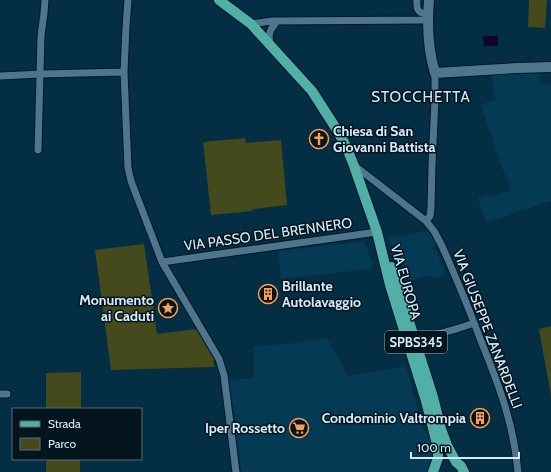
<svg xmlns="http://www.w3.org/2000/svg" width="551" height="472" font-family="Cabin,sans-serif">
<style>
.built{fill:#043a53}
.green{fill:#444a1b}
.water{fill:#150032}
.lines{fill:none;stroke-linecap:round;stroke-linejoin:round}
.street-casing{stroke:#001525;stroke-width:9}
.secondary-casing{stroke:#001525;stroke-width:12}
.primary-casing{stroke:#001525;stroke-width:12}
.street{stroke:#4d758d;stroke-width:7}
.secondary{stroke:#4d758d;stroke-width:10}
.primary{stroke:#51afa7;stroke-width:10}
.labels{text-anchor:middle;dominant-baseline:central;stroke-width:3;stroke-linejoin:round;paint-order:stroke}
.shield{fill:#05151e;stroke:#97abb7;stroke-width:1}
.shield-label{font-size:13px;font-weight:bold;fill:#d6ebf8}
.poi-label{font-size:14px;font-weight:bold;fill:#d6ebf8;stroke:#05151e;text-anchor:end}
.street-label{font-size:14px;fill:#d6ebf8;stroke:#05151e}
.neighbourhood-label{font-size:15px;letter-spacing:1px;fill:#d6ebf8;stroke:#05151e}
</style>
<rect width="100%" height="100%" fill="#032e43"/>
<path class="built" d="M540 72V84L551 83V201L486 223 478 198 491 194 493 196 511 190 500 162 481 104 495 100 491 75Z
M428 231 437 245 433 248 437 253 446 274 437 278 431 276H426L410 281 403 263 387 238Z
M364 241 372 262V266L369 269 281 279 278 251Z
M327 338 348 376 406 366 423 428 429 436 434 460 432 472H241L229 380 254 378V346L285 344Z"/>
<path class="green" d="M529 0H547L545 28 528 27Z
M245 138 246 143 281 140 287 205 253 209 252 211 211 215 203 142Z
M144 244 157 334 197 329 209 348 215 360 213 361 215 367 111 370 95 250Z
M551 326V396L539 329Z
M81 372V409H46V373Z
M46 459H80V472H46Z"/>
<path class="water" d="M483 36H498V46H484Z"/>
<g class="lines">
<g class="street-casing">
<path id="street" d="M128 0 126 27 124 72 128 168 131 181 162 262 219 359 224 375 236 472
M417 0C416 9 418 14 428 14
M251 24 272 21 428 20
M270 44C268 33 270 30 277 21
M0 76 41 74 124 72
M38 150 41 36 44 13 45 0
M355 166 426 221 434 231 441 244C456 277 470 311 483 346 500 388 514 426 518 472
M426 221 430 216 431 208 432 165 435 99V73
M162 262 377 232
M414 337C435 336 455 330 474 323
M0 394H7"/>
</g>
<g class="secondary-casing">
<path id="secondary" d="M429 0C427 24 428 50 435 73L517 68 551 67"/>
</g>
<g class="primary-casing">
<path id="primary" d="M219 0 251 24 312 91 337 130 346 146 354 166 377 232 390 285 426 401 438 448V458L433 472
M391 267 394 274 433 397 441 429 447 445 456 462 461 466 464 472"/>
</g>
<use href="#street" class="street"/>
<use href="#secondary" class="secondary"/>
<use href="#primary" class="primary"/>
</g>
<defs>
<g id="church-ring" transform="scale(1)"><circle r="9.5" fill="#05151e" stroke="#fc9d54" stroke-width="1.5"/><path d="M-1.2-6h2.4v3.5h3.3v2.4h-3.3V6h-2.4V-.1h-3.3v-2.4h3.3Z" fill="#fc9d54"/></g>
<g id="building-ring" transform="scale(1)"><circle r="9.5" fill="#05151e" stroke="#fc9d54" stroke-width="1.5"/><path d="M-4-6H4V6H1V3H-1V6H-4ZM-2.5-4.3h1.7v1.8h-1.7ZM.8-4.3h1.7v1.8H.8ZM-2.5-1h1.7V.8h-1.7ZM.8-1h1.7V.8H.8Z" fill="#fc9d54"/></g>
<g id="sight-ring" transform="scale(1)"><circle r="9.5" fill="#05151e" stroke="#fc9d54" stroke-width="1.5"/><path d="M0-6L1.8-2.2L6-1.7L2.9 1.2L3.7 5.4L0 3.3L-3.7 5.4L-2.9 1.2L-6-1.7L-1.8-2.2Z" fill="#fc9d54"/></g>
<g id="supermarket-ring" transform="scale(1)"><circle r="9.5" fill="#05151e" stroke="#fc9d54" stroke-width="1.5"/><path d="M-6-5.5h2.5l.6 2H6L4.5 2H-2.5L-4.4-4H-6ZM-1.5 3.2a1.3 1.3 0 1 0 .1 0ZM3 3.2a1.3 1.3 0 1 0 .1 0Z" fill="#fc9d54"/></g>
</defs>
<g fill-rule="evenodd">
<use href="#church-ring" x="319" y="139"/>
<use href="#building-ring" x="268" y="294"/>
<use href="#sight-ring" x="168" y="308"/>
<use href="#building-ring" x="480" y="418"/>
<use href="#supermarket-ring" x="299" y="428"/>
</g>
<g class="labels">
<rect class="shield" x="385" y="331" width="62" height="22" rx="3"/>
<g class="shield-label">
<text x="416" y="342">SPBS345</text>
</g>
<g class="poi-label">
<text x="333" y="131" text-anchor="start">Chiesa di San<tspan x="333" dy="16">Giovanni Battista</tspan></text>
<text x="282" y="286" text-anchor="start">Brillante<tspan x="282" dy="16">Autolavaggio</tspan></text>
<text x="154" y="300">Monumento<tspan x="154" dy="16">ai Caduti</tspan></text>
<text x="466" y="418">Condominio Valtrompia</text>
<text x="285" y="428">Iper Rossetto</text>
</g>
<g class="street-label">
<text transform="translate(268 234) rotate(-8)">VIA PASSO DEL BRENNERO</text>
<text transform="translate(406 282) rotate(74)">VIA EUROPA</text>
<text transform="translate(488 329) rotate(69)">VIA GIUSEPPE ZANARDELLI</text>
</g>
<g class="neighbourhood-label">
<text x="421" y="97">STOCCHETTA</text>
</g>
</g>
<rect x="12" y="408" width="130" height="52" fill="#05151e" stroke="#596b75"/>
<rect x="20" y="421" width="20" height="6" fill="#51afa7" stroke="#596b75"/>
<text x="48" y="428" font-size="12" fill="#d6ebf8">Strada</text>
<rect x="20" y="438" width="20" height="12" fill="#444a1b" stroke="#596b75"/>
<text x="48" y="448" font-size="12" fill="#d6ebf8">Parco</text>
<path d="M411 452v6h108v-6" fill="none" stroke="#d6ebf8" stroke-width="2"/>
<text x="417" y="452" font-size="12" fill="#d6ebf8" stroke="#05151e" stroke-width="3" paint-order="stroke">100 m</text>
</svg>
